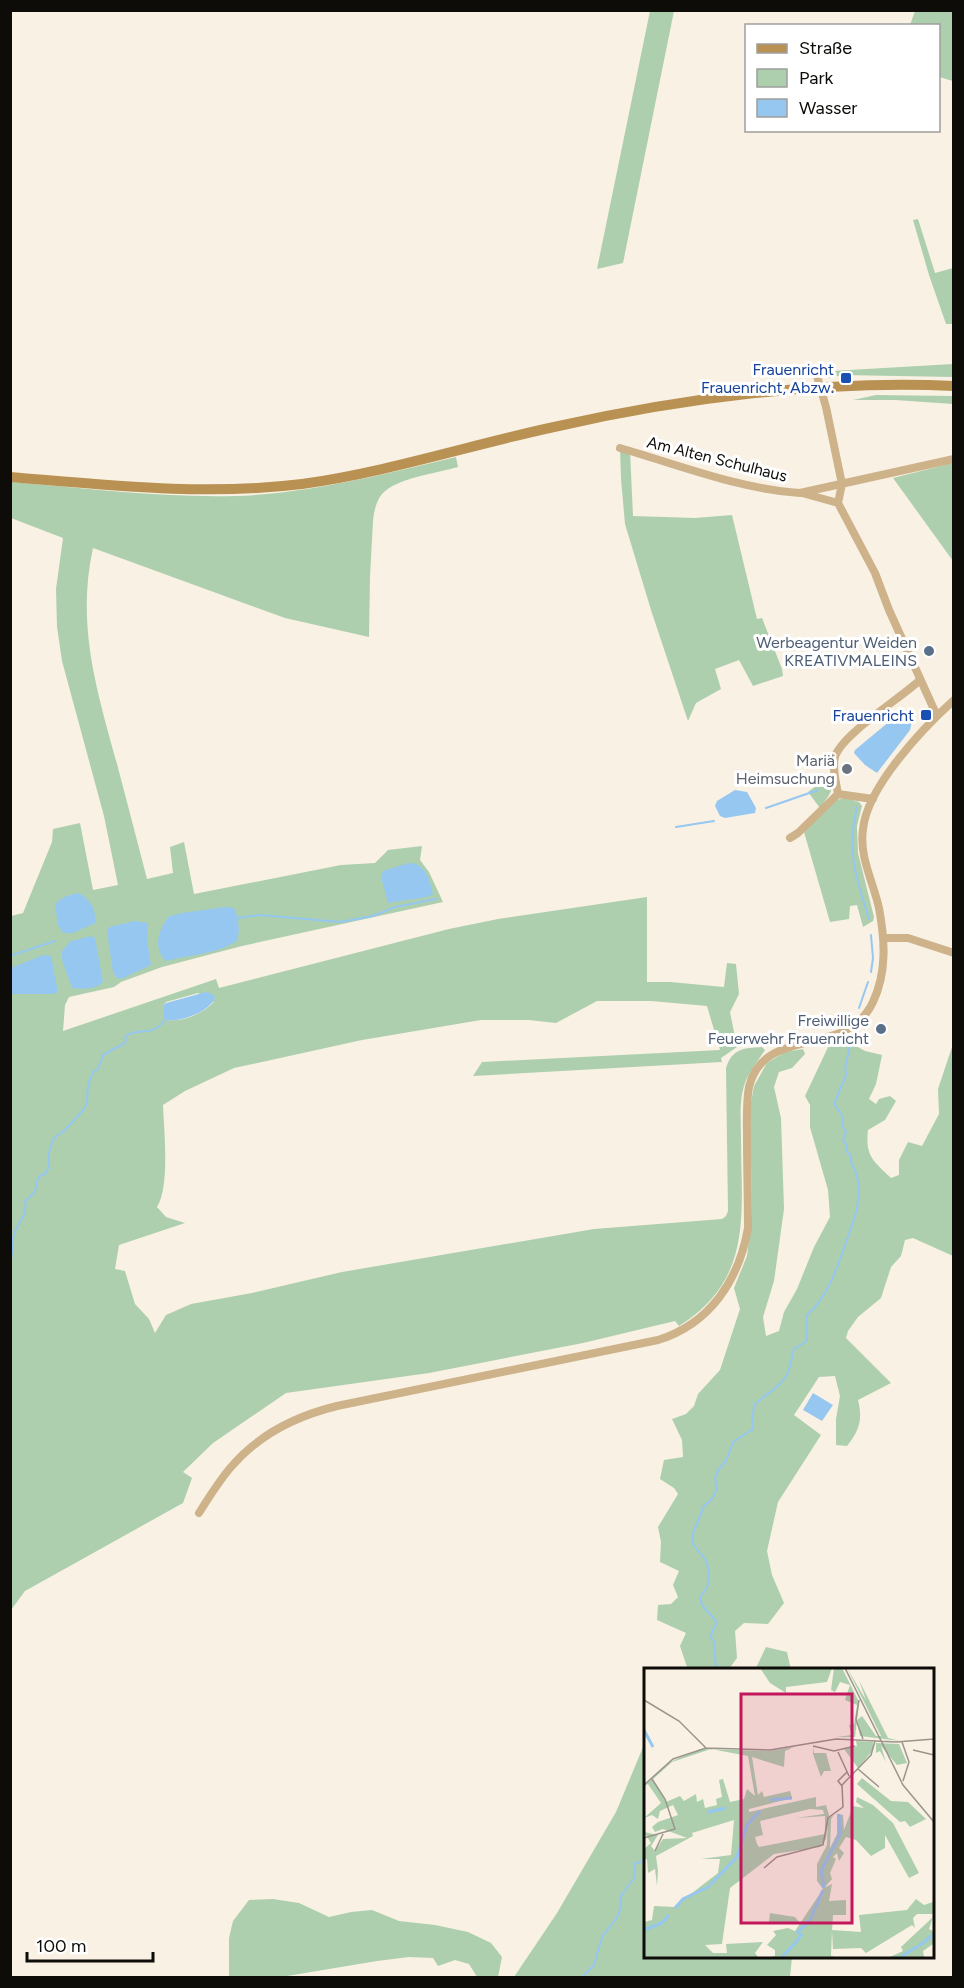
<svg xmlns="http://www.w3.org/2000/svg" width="964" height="1988" font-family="Figtree,sans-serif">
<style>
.green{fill:#adcfae;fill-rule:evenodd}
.water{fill:#96c7f1}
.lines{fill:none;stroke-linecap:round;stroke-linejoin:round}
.stream{stroke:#96c7f1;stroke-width:2}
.minor{stroke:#cdb28a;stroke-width:8}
.secondary{stroke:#b99253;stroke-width:10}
.transit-dot{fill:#1a4fb4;stroke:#fff;stroke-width:2}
.service-dot{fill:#5c6f8a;stroke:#fff;stroke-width:2}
.worship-dot{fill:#6b7280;stroke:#fff;stroke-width:2}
.labels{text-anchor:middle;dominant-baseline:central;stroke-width:6;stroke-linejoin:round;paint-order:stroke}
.transit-label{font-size:16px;fill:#164399;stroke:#fff;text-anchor:end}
.street-label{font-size:16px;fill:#0e0c08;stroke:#fff}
.service-label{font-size:16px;fill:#4e5e75;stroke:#fff;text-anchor:end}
.worship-label{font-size:16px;fill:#5b616d;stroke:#fff;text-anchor:end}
.inset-river{fill:none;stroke:#96c7f1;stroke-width:3}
.inset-road{fill:none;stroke:#9b958c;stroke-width:1.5}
.view{fill:#c2185b;fill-opacity:0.15;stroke:#c2185b;stroke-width:3}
.inset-edge{fill:none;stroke:#0e0c08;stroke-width:3}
</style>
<rect width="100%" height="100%" fill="#f9f1e4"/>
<path class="green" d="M650 11H674L623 263 597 269Z
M915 11H953V81L939 77 938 26 910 25Z
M918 219 935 273 953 268V326V324H946L929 275 913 220Z
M953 364V377L842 375 828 378 825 376 827 372 832 371Z
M876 395 953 396V404L895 400H853Z
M620 448 630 451 633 516 695 518 732 515 757 619 762 618 782 669 783 676 753 686 739 660 715 669 721 689 696 703 688 721 651 610 625 524 621 479Z
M456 457 458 467C438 473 396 478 382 494 376 501 374 512 373 521L370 577 369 637 285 618 93 548C76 625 97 691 117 764 127 802 137 840 147 879L173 873 170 847 184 842 194 894 341 865 375 863 388 850 422 846 420 860 429 872 443 902 242 946 162 967 121 982 114 987 69 997 65 1005 63 1031 216 979 219 988 449 929 498 919 647 897V982H670L724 987 727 963 736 964 739 994 730 1012 737 1047 721 1058 722 1062 473 1076 482 1062 720 1050 707 1006 651 1001H597L556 1023 529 1020H481L362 1040 234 1068 185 1091 163 1105C164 1131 170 1186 157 1207L166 1217 185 1223 119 1245 115 1269 125 1271 135 1304 149 1319 155 1333 166 1315 191 1304 252 1293 342 1272 594 1229 722 1219 726 1216 728 1211 726 1068C732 1049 743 1048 762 1047L765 1050C758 1061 748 1073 744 1086 739 1102 741 1120 741 1137 741 1214 754 1279 679 1326L675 1321 583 1343 429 1373 286 1393 213 1443 183 1472 192 1478 183 1503 25 1591 11 1610V916L23 913 52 842 53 829 80 823 93 890 118 885 104 816 62 661 57 627 56 589 63 538 11 518V482C86 488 162 498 237 496 312 493 384 474 456 457ZM198 993 214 1002C202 1014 180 1024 164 1019V1005L166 1002Z
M953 463H954L953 561 893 478Z
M831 778C836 789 826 799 820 808L808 792 820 783Z
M847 798 859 802 862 806 857 826 858 853 874 917 873 921 863 927 857 905 850 906 849 919 830 922 804 832 835 800Z
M845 1040 865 1051 882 1055 876 1084 869 1099 876 1104 879 1099 890 1096 896 1101 885 1120 868 1130C865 1156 873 1161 891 1178L899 1175V1160L908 1142 922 1146 939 1114 938 1089 953 1044V1256L913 1238 905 1240 901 1256 891 1267 881 1298 858 1317 848 1331 846 1338 891 1383 858 1400C863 1420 859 1431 847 1446L836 1445V1419L840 1396 835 1376 819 1377 794 1415 821 1435 778 1502 767 1551 772 1575 784 1603 768 1624 744 1623 735 1631 737 1658 728 1670H688L680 1646 686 1633 657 1620 658 1605 671 1604 678 1597 673 1585 679 1571 660 1562 661 1542 658 1527 678 1494 674 1488 660 1479 664 1460 683 1457 682 1440 672 1419 686 1414 694 1406 698 1394 720 1370 740 1309 734 1288 747 1256 752 1215 750 1108 754 1086 767 1063 785 1052 803 1049 805 1054 792 1068 779 1072 774 1087 781 1118 784 1209 774 1281 763 1317 766 1336 779 1331 784 1312 797 1289 814 1247 830 1217 828 1190 810 1127V1105L805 1096 830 1043Z
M766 1647 787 1652 791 1670H755Z
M646 1740V1956L792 1957 790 1977H514L557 1913 616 1812Z
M273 1899 299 1903 329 1917 351 1912 372 1910 399 1921 435 1925 468 1932 491 1943 502 1957 498 1977H477L469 1964 455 1960 438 1966 433 1958 409 1957 377 1961 281 1977H229V1938L233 1921 249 1900Z"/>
<path class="water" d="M907 710 913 717 910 730 877 773 865 765 854 753 855 750 902 711Z
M735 790 747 792 756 808 755 813 725 818 720 816 715 806 717 801Z
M409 863C426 863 430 881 433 894L427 897 388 903 381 877 383 871Z
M79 893C91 900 96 909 95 923L73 933H63L58 925 55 905C61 897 69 895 79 893Z
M225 907 234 908C239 918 240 931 237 941 217 954 189 955 166 961 153 949 158 931 167 919V917L182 913Z
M135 921 148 923 147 939 151 965 121 979 117 978 113 972 107 931 109 927Z
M91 936 95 938 103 982C95 990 82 989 72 988L62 960V951L71 941Z
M43 955 51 956 58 992 53 994H11V968Z
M206 992 212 994 215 998C211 1011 176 1025 164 1019V1005L166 1003Z
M813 1393 833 1405 822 1421 803 1410Z"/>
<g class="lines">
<path class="stream" d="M857 807C846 851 856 877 869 919
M766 808 818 790
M676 827 714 821
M237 918 260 915 340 922 373 916 395 907 436 899
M871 935 873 958 871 972
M10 956 55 941
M859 1008 868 982
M10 1262C14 1251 11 1247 13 1238 16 1222 28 1218 25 1201 31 1196 38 1191 36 1183L40 1176 46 1173 49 1166V1152L53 1139 65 1130 84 1109 87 1103 88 1085 93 1072 98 1069 103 1055 125 1043 126 1036C139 1026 150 1039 165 1020
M716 1670 714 1642 710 1636 717 1622 702 1605 700 1597 707 1588 709 1576 707 1562 693 1544V1533L704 1506 713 1498 717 1488 715 1479 718 1470 726 1461 733 1442 753 1429 752 1416 755 1404 781 1383 788 1373 794 1349 807 1341 806 1316C830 1296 840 1259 850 1231 853 1221 858 1211 858 1200 859 1193 859 1183 857 1176 855 1168 849 1164 851 1155L846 1151 847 1145 843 1140 846 1132 842 1126 843 1116 834 1104 846 1075 845 1069 851 1040
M581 1978 594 1965 602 1937 618 1916 621 1906V1896L634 1878 635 1863 641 1862 646 1856"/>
<path class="minor" d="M815 369 826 407 842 484 838 503
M620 448C679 465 739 489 800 493L954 459
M802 493 838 503
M838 503 875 573 889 610 937 716
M873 799 838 794C836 782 832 768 835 757 841 735 901 698 920 680
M790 838 798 833 838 794
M883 938H908L954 953
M199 1513C209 1497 219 1481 231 1467 259 1434 296 1416 337 1406L658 1340C710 1324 739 1280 748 1228 748 1198 747 1167 747 1137 747 1121 746 1103 749 1087 764 1024 846 1060 873 1002 887 972 885 940 879 908 873 881 859 857 863 829 867 787 923 728 954 700"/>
<path class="secondary" d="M10 477C107 485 205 496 302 484 388 472 470 445 554 427 681 398 823 380 954 386"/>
</g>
<g class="transit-dot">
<rect x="840" y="372" width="12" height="12" rx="3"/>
<rect x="920" y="709" width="12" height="12" rx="3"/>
</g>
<g class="service-dot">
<circle cx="929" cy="651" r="6"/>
<circle cx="881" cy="1029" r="6"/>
</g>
<circle class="worship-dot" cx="847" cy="769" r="6"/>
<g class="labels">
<g class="transit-label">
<text x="834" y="369">Frauenricht<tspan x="834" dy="18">Frauenricht, Abzw.</tspan></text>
<text x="914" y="715">Frauenricht</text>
</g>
<g class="street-label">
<text transform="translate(717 459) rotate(14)">Am Alten Schulhaus</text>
</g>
<g class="service-label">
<text x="917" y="642">Werbeagentur Weiden<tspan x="917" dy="18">KREATIVMALEINS</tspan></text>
<text x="869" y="1020">Freiwillige<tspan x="869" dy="18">Feuerwehr Frauenricht</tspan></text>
</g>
<g class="worship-label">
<text x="835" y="760">Mariä<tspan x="835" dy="18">Heimsuchung</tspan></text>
</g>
</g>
<g transform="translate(644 1668)">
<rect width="290" height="290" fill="#f9f1e4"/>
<path d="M116 0H188L183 14 142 19V25L126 15ZM190 0H198L215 34 211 69H192L208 67 203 51 205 57 210 56 213 37 201 32 206 17 196 14 191 24 187 22ZM203 0 222 32 215 12 244 70 256 73 216 68 213 52 218 48 232 68H237ZM212 73 229 74V82L214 100 200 81 213 78ZM232 75 255 76 263 95 253 97 237 78 242 94 236 83 232 85ZM169 78 170 85H182L187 103H180L177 109 169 86ZM150 79 141 83 140 99 108 89 114 127 118 123 120 129 146 123 148 130 105 141V144L172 129V139L182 137 185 147 182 171 176 179 130 186 86 220 78 276 61 277 69 285H83L82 276 119 274 111 285 114 289H0V254L8 252 10 238 30 239 74 205 76 191H57L87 187 90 152 48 165 49 168 12 188 14 203 13 218 11 201 4 205 3 191 0 192V181L7 175 0 164 14 167 7 178 11 183 19 171 43 170 19 161 11 164 8 159 14 154 34 147 29 137 16 143 14 151 8 147 0 150 17 135 4 116 0 118 24 95 56 81 125 83ZM67 81 104 88 111 128 103 121 100 131 86 134 79 111 75 112 78 129 72 131 73 137 61 140 59 131 53 134 52 126 40 133 36 128 22 134 9 111 28 94ZM166 141 179 142 180 146 152 150 181 148V166L115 179 113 176 111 169 119 167 116 153ZM218 110 247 133 264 134 282 151 266 159 261 153 256 154 213 116ZM213 129 229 137 249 155 275 205 265 210 241 167V180L227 188 212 172 202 169 195 180 200 185 195 193 193 185 189 189 192 191 186 205 188 211 180 220 188 216 185 233 202 232V247H189L188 262 217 264 215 247 263 242 272 231 280 237 289 234V246H273L269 250 271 260 268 257 222 285 217 280 189 281 188 263 187 288 191 289H127L131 288V282L123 277 132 267 129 263 144 260 151 263 179 221 173 213V196L183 177 184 151 190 147 187 151 186 180 193 166V146L199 147 200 162 209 138 220 140 212 134ZM126 245 151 249 155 254H125ZM289 249 285 261 289 263V276L279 283 280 289H246L259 283 257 279Z" fill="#adcfae" fill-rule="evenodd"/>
<path class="inset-river" d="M0 62 9 79M125 132 148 130M64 144 82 140M66 217 93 189 103 157 116 143M180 220 177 203 196 166 195 146M31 240 39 231 66 218M0 262 18 255 25 247M275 278 290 266M138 289 153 273 157 267 154 264 166 252 179 222M257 289 274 278"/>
<path class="inset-road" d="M201 0 259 117 290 154M0 32 35 53 62 80M215 32 212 52 219 71M258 74 265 94 259 113M169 78 190 83 211 78M269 82 290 87M194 84 205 108M214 101 235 119M0 117 29 91 62 80 126 82 192 71 252 74 290 71M198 118 194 113 203 104M0 170 31 161 21 131 8 111M11 183 19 166M120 200 133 189 179 177 184 150 199 139 198 117 227 87 231 73"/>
<path class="view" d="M97 26H208V255H97Z"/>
<rect width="290" height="290" class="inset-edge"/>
</g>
<rect width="964" height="1988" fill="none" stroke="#0e0c08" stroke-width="24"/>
<rect x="745" y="24" width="195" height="108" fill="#ffffff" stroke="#9f9e9c" stroke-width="1.5"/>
<rect x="757" y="44" width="30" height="9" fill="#b99253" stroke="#9f9e9c" stroke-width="1.5"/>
<text x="799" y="54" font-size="18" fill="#0e0c08">Straße</text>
<rect x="757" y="69" width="30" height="18" fill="#adcfae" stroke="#9f9e9c" stroke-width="1.5"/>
<text x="799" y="84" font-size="18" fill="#0e0c08">Park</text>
<rect x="757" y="99" width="30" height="18" fill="#96c7f1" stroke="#9f9e9c" stroke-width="1.5"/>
<text x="799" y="114" font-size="18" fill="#0e0c08">Wasser</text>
<path d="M27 1952v9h126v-9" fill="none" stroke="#0e0c08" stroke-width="3"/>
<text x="36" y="1952" font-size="18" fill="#0e0c08" stroke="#ffffff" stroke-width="4.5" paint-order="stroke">100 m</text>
</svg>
